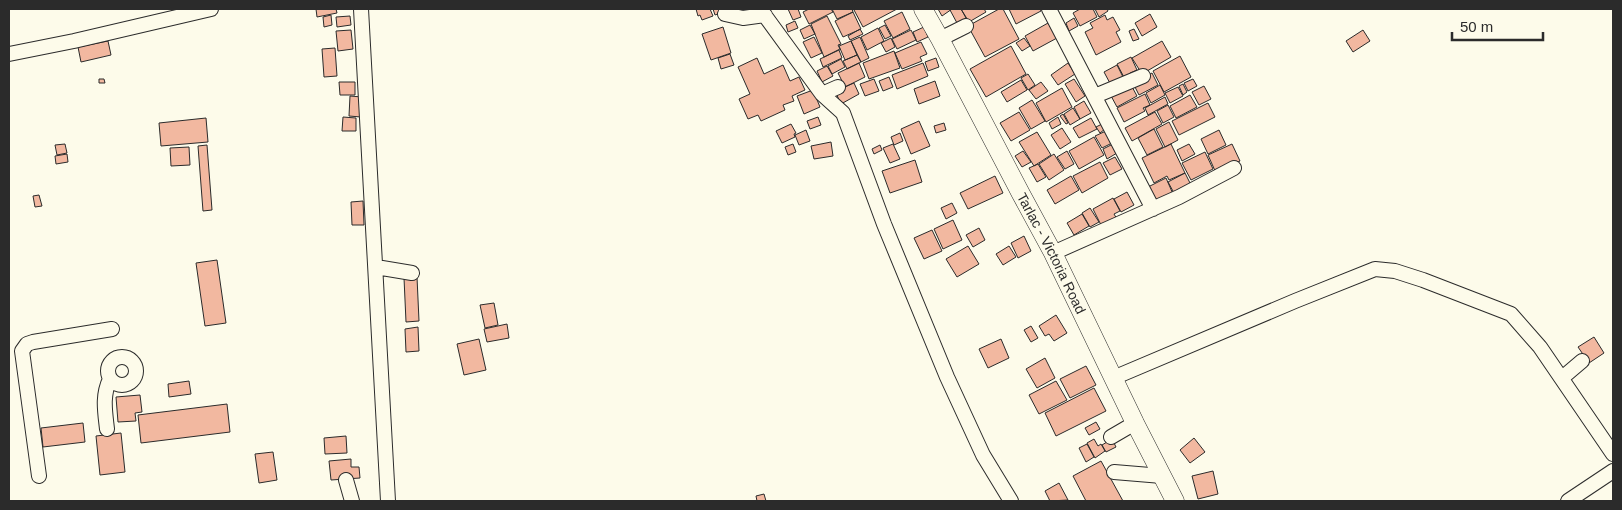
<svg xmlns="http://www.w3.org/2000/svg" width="1622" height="510" font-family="Helvetica,sans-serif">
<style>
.building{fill:#f2b8a0;stroke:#2b2b2b}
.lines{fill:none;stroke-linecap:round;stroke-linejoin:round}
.minor-casing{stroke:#2b2b2b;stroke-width:16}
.major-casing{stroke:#2b2b2b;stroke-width:19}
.minor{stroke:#fdfbea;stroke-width:14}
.major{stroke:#fdfbea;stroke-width:18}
.labels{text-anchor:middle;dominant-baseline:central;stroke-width:4;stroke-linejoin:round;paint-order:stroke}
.street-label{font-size:14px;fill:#2b2b2b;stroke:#fdfbea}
</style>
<rect width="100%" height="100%" fill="#fdfbea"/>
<path class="building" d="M316 9H336L337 13 317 17Z
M696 9H710L713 16 702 20 700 15 698 16Z
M713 9H722L723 12 715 15Z
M788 9H798L801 17 793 20Z
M809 9H831L833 12 809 24 803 12Z
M832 9H852L853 12 837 19Z
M856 9H897L863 27 854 10Z
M938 9H952L942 16Z
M953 9H961L966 18 957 23 950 10Z
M961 9H984L986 12 969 22Z
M999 9H1003L1019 39 985 57 968 26Z
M1009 9H1040L1041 11 1016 24Z
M1080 9H1093L1097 17 1080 26 1073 13Z
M1095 9H1107L1108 11 1099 17Z
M853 12 861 29 843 37 835 21Z
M902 12 910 29 893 38 884 21Z
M1150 14 1157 27 1142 36 1135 23Z
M331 15 332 25 324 27 323 17Z
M1105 15 1107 20 1113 17 1120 30 1116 32 1121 42 1096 55 1085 32 1093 28 1090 23Z
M350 16 351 25 337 27 336 17Z
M827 16 841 44 838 45 840 49 824 57 811 24Z
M1074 18 1078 26 1069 31 1066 23Z
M795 21 798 28 788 32 786 25Z
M1048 23 1057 38 1033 51 1025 36Z
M810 25 815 34 804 39 800 30Z
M885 25 891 36 885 39 879 28Z
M723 27 731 53 711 60 702 34Z
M924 27 928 37 917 42 913 32Z
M878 28 884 41 867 50 861 37Z
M860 29 863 34 850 40 848 36Z
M1134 29 1139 39 1133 41 1129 31Z
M351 30 353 49 338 51 336 31Z
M911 30 916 40 897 49 892 39Z
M1363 30 1370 41 1353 52 1346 41Z
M814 37 822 53 811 58 803 42Z
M860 37 869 58 861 62 851 41Z
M891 38 895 47 886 52 881 43Z
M1024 38 1030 46 1022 51 1016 43Z
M108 41 111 55 81 62 78 47Z
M851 41 857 55 845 60 839 46Z
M1162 41 1171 57 1142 74 1132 58Z
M921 42 927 54 920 57 922 61 902 69 895 53Z
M1011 46 1026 74 986 97 970 69Z
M335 48 337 76 324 77 322 49Z
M839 50 842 58 823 67 820 59Z
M894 51 900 68 869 79 863 63Z
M730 54 734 65 721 69 718 58Z
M857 55 861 62 847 69 843 61Z
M1180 56 1191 77 1164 92 1153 71Z
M1131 57 1137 70 1130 73 1133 78 1126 81 1117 64Z
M757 58 764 74 783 65 790 81 799 77 805 90 792 96 794 101 783 105 785 110 761 121 758 115 748 119 739 99 750 94 738 67Z
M936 58 939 67 928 71 925 62Z
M841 59 845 67 832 74 828 66Z
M859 63 865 77 845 87 838 73Z
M923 63 928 76 897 89 892 75Z
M1068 63 1075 74 1058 85 1051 75Z
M1117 65 1125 81 1112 87 1104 72Z
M827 66 833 76 822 82 817 71Z
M1152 73 1158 85 1139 95 1133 83Z
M1028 74 1035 85 1028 90 1021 78Z
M889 77 893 87 883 91 879 81Z
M99 79H104L105 83H99Z
M874 79 879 91 865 96 860 84Z
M1074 79 1085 96 1076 102 1065 84Z
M1193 79 1197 86 1188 91 1184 83Z
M1021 80 1027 90 1007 102 1001 92Z
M935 81 940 96 919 104 914 89Z
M339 82H355V95H340Z
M1041 82 1048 91 1036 99 1029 90Z
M854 83 859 94 841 104 835 91Z
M1130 83 1137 96 1117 107 1110 94Z
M1183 84 1187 92 1183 95 1179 86Z
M1160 85 1165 95 1151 103 1146 93Z
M1204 86 1211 99 1199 105 1192 92Z
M1178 87 1183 96 1170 103 1165 93Z
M1062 88 1072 107 1046 122 1036 103Z
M813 90 820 107 804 114 797 96Z
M1145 94 1150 105 1143 108 1145 111 1124 122 1117 108Z
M1190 95 1197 107 1176 118 1170 106Z
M350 96 362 97 361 117 349 116Z
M1165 97 1168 104 1148 115 1145 108Z
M1032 100 1045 121 1031 129 1019 108Z
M1084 101 1091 113 1080 119 1074 107Z
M1208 103 1215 117 1179 135 1172 121Z
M1168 105 1174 117 1163 123 1157 111Z
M1073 108 1080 119 1070 125 1064 114Z
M1019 112 1030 130 1011 141 1000 123Z
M1155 112 1162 124 1132 141 1125 128Z
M1063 114 1068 123 1066 124 1060 116Z
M343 117 356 118V131H342Z
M818 117 821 125 810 129 807 121Z
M1058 117 1061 124 1052 129 1049 123Z
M206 118 208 142 161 146 159 123Z
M1091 118 1097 129 1079 138 1073 128Z
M919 121 930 146 911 154 901 129Z
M1169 122 1178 140 1165 147 1156 129Z
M944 123 946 130 936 133 934 126Z
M791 124 796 133 794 134 795 137 782 143 776 131Z
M1102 124 1105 129 1100 133 1096 127Z
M1062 128 1071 142 1060 149 1051 135Z
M1154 129 1163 147 1147 155 1138 138Z
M806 130 810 141 799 145 795 135Z
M1219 130 1226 145 1208 154 1201 139Z
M1106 131 1112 143 1102 148 1095 136Z
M1037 132 1051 155 1034 166 1019 142Z
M900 133 903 141 894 145 891 137Z
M1094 137 1104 155 1079 169 1069 151Z
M831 142 833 156 814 159 811 146Z
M65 144 67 153 57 155 55 145Z
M793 144 796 152 788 155 785 147Z
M893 144 900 159 890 163 883 148Z
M1113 144 1117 153 1107 159 1103 149Z
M1171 144 1185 173 1169 180 1167 176 1154 183 1142 158Z
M1189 144 1195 154 1182 161 1177 150Z
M1232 144 1240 161 1216 173 1208 155Z
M207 145 212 210 203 211 198 146Z
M880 145 882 150 874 154 872 149Z
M189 147 190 165 171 166 170 148Z
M1023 151 1031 162 1022 167 1015 156Z
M1067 151 1074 164 1065 169 1057 157Z
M1205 152 1213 169 1191 180 1182 163Z
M67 154 68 162 56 164 55 156Z
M1054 154 1064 170 1049 180 1039 164Z
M1115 157 1122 169 1110 175 1103 163Z
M915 160 922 182 890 193 882 171Z
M1100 162 1108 178 1082 193 1073 176Z
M1038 164 1046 177 1037 182 1029 168Z
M1185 173 1191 185 1174 193 1168 182Z
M995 176 1003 193 968 209 960 193Z
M1071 176 1079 190 1055 204 1047 190Z
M1166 178 1173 194 1155 202 1148 187Z
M1127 192 1134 205 1121 212 1114 199Z
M39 195 42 206 35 207 33 196Z
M1113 198 1120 211 1114 214 1117 219 1102 227 1093 209Z
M363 201 364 225H352L351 202Z
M952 203 957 213 946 219 941 208Z
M1090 208 1099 222 1090 227 1082 213Z
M1082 214 1089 226 1074 235 1067 223Z
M953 220 962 240 943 249 934 229Z
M979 228 985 240 973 247 966 235Z
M932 230 942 251 924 259 914 238Z
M1024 236 1031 251 1018 258 1011 243Z
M968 246 979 264 957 277 946 259Z
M1009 246 1016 257 1003 265 996 254Z
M217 260 226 323 205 326 196 263Z
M417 277 419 321 406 322 404 278Z
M494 303 498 325 485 328 480 305Z
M1056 315 1067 333 1054 341 1049 334 1045 336 1039 326Z
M507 324 509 338 487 342 484 329Z
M1031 326 1038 338 1031 342 1024 330Z
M418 327 419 351 406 352 405 329Z
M1594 337 1604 353 1589 363 1578 347Z
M479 339 486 370 464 375 457 344Z
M1001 339 1009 358 988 368 979 349Z
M1045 358 1055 378 1037 388 1026 369Z
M1086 366 1096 385 1070 398 1060 379Z
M189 381 191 394 169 397 168 384Z
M1056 381 1067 400 1039 414 1029 395Z
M1094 388 1106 411 1056 436 1045 413Z
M140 395 142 412 135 413 136 421 118 422 116 397Z
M227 404 230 432 141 443 138 415Z
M1096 422 1100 429 1089 435 1085 428Z
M83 423 85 442 43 447 41 428Z
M121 433 125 472 100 475 96 436Z
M346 436 347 453 325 454 324 438Z
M1194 438 1205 452 1190 463 1180 450Z
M1094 439 1098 446 1101 444 1105 451 1095 458 1087 443Z
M1112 439 1116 447 1106 452 1102 445Z
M1087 444 1094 457 1086 462 1079 448Z
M273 452 277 480 259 483 255 454Z
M351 459V467H359L360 478 331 480 329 461Z
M1101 461 1123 501H1086L1073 476Z
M1213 471 1218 494 1198 499 1192 476Z
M1059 483 1068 500 1050 501 1045 491Z
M764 494 766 501H757L756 496Z"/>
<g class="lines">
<g class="minor-casing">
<path id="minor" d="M361 9 388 501
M760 9 822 94 843 113 884 224 947 377 983 455 1011 501
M1049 9 1153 209
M725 14 743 18 765 15
M940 39 966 26
M9 54 74 41 211 9
M822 94 838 87
M1095 96 1143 76
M1053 253 1179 197 1234 168
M376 267 412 273
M108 371a14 14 0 1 1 28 0a14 14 0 1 1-28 0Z
M1113 378 1295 301 1375 269 1395 271 1423 280 1511 314 1540 347 1613 454
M1562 378 1582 361
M107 429C105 411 102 396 110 379
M1111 437 1135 423
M1114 472 1162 476
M39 476 22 351 27 344 33 342 112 329
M346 480 352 501
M1568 501 1613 471"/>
</g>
<g class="major-casing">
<g id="major">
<path id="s1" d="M923 9 940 39 1021 194 1053 253 1135 423 1175 501"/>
</g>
</g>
<use href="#minor" class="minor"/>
<use href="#major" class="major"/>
</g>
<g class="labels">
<g class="street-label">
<text stroke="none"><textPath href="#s1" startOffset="276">Tarlac - Victoria Road</textPath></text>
</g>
</g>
<rect width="1622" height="510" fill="none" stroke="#2b2b2b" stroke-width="20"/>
<path d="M1452 32v8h91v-8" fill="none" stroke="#2b2b2b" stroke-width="2.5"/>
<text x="1460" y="32" font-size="15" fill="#2b2b2b" stroke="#fdfbea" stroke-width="4" paint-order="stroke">50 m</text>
</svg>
